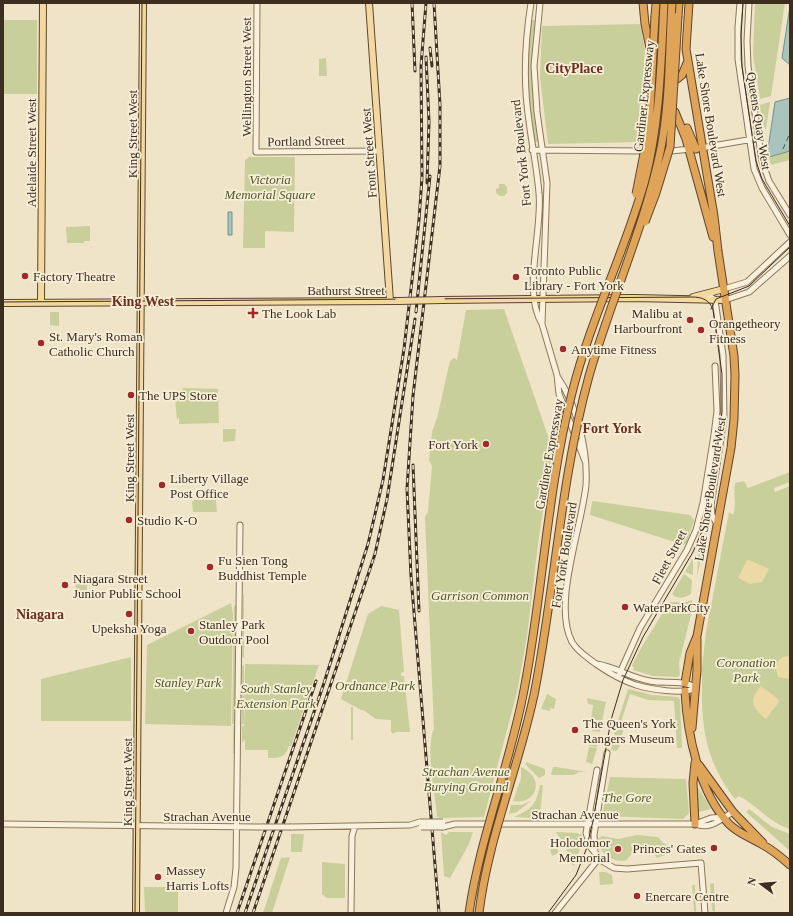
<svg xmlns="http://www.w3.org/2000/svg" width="793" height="916" font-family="'Times New Roman',serif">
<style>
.green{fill:#c9cf9b}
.sand{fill:#ecd9a5}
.water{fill:#a9c4bc;stroke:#6f938a}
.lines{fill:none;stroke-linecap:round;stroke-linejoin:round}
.ferry{stroke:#2f5d5a;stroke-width:1;stroke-dasharray:5 4;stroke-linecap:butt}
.highway-tunnel{stroke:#ccc0a6;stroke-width:7;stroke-dasharray:7 3.5;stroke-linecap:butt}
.minor-casing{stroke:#8d765c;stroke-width:7}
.major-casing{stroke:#5b4430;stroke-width:8}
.highway-casing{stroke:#5b4430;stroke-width:9}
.minor{stroke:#faf1dc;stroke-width:5}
.major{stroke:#f3d9a0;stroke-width:6}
.highway{stroke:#e0a458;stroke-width:7}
.tram{stroke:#3d2e20;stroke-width:1}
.rail-casing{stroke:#3d2e20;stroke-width:3}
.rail{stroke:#f7eed8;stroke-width:1.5;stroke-dasharray:4.5;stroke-linecap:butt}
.minor-bridge-casing{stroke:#8d765c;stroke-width:7;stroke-linecap:butt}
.major-bridge-casing{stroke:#5b4430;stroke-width:8;stroke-linecap:butt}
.highway-bridge-casing{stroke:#5b4430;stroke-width:9;stroke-linecap:butt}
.minor-bridge{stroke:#faf1dc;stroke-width:5}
.major-bridge{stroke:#f3d9a0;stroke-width:6}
.highway-bridge{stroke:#e0a458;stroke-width:7}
.poi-dot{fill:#9e2a2b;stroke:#f7eed8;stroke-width:1.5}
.labels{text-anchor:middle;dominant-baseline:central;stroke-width:3.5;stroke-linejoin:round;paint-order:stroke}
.street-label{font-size:13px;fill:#3d2e20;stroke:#f7eed8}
.park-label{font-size:13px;font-style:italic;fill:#4d5a26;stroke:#f7eed8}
.poi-label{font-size:13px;fill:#3d2e20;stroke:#f7eed8;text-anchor:start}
.neighbourhood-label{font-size:14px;font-weight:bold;fill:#6b2e1e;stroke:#f7eed8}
</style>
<rect width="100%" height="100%" fill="#f0e4c8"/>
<path class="green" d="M755 3H785L771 96 760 99 753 55Z
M3 20H37V94H3Z
M529 20H535C530 61 535 100 539 141L534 142C529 101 526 61 529 20Z
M640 24 645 50 639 142 548 144 540 78 542 26Z
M326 58 327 76H319V59Z
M770 102 766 129H765L759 105Z
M790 151V160L771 165 769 157Z
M249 157H295L294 232 265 231V248H243L245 160Z
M499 184H504L507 187V193L504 196H500L496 193V189L499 188Z
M90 226V241H84V243H67L66 227Z
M504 309 549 439 551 461 539 536 527 636 517 692 484 817 440 818 437 817C435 789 426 757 433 730H434L425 517 428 512 432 466 429 460 432 432 437 418 450 361 454 358 457 360 466 310Z
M50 312H59V326L50 325Z
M183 388 218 389 219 423 179 424V417L177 420 175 398H179Z
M223 429H236L235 441 223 442Z
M790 472V482L774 488 775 492 790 486V829C768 822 758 806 739 796L735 799C704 759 701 725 702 676H701L706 632 729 512 733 515C737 503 733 496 735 483L744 481 748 488Z
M194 500H216L217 512H193L192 502Z
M593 501 690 515 694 520 687 542 684 545 590 515 592 502Z
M706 530H707L697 577 698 556Z
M693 558V575L685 572Z
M75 574H87V598L76 599Z
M684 574 692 580 691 594C684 598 678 600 672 594Z
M243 595H244V658L242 657Z
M692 600V611L679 663 680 675 678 677 653 676 633 670 634 667 632 666C641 645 657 624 669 602H686Z
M231 603 233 614 231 726 145 724 147 645Z
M236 605 235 724H232L234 606Z
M381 606 399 610 404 672 401 673V676H404L410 732H396L393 734 391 731V720L376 719 363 710H361L341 699 368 614Z
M131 657V721H41V679Z
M245 664 319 665 291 746H289C285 758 280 758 268 758V750H245V739L242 743V726H244V738Z
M244 665V724H242V666Z
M628 689 652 695 678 697 680 700 682 747 681 748H677L674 701 648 700 630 694 621 722 625 723 619 748 616 751 611 750 616 727Z
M547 694 556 699 554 709 550 708V711L541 709Z
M587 698 606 702 602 721 591 719 593 705 588 704Z
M351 707H353V740H351Z
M594 721 602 722 600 732 592 731Z
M233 726H235V755L233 753Z
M591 736 599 737 597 747 589 746Z
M589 747 597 748 592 764 586 762Z
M526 762 545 769V775L539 778 526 765Z
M521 767C545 777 538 805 513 801L521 778Z
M553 767H556L587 772H579L574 775H551Z
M610 777 686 779 689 813 683 819 602 816Z
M540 785H543L540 815 537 818 514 817C532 809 536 805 540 785Z
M697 787H698L711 809 698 812Z
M532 800 517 812 509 814 511 805H522Z
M749 809 772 827 790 834V851L746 812Z
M441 832 446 835 449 832H473L469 844 450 878 444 876Z
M556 832 577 833 582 835V843L574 866 567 861 566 858 569 854Z
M291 834H304L302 852H291Z
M637 835 658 837 663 843 668 845 666 849 670 853 657 858C647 843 636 846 627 860 614 864 598 853 598 839L602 836 618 839Z
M549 844 556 846 559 853 552 856Z
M290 857 272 913H263L281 858Z
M322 862 345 864V898H327L322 894Z
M599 872H605L612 875 613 884 600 885Z
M714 883 715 912 712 910 710 884Z
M692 885H695L696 912 694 911Z
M144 887H178V913H145Z"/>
<path class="sand" d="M747 560H749L769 569 762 582 750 584 738 578Z
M790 656V679L778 677 776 670 778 661 783 657Z
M761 686 778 699 779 702 766 719C751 707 749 700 761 686Z"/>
<path class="water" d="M790 6V65L782 58Z
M790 98V151L769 157 768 149 775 102Z
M228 212H232V235H228Z"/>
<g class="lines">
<path class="ferry" d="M783 149 790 133"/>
<path class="highway-tunnel" d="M653 56 668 95"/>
<g class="minor-casing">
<path id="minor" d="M257 3 256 152 380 151
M531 3C525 41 523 82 529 121 532 145 537 169 539 193 543 230 522 291 542 324L557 375 559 394 585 461
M540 3 534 66 537 112 547 183 542 324
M740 3 738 27V59L754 169 762 188 790 235
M749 3 747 41 748 66 762 161 769 181 790 215
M701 148 759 138
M532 150 643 151
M671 151 691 149
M724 289 747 282 790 242
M707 294 715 300 723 355 724 418 711 505 712 515 717 524
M725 300 749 292 790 256
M557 376C577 405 588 450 586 485 582 527 552 604 572 642 578 652 587 657 596 664 609 673 621 680 636 685 649 689 683 695 696 688
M597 664C616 667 631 678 650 681 664 684 684 679 696 688
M618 677 640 628 687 550 696 530 703 503 714 435 717 411 715 366
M597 770 586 833 591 848 602 861 614 868 627 869 701 863 705 913
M3 824 263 827
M695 824 711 818 724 817
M291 827 410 825 420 822
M443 827 455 824H695C712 830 720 819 733 812
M595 852 594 835 607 753
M226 913 234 887 236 868 240 525
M351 913 352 836 355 826
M555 913 599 858"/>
</g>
<g class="major-casing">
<path id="major" d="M369 3 390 301
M693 297 724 289
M442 300 634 298 725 300
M3 303 398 301
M41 303 43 3
M136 913 143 3"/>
</g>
<g class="highway-casing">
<path id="highway" d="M643 3 645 24 650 48
M655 16 656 3
M678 16 679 3
M677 79 682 75 687 63
M675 112 686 139 713 237
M687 128 696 149
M685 683 690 653 697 636 731 448 734 419 735 375 734 356 718 251 714 216 686 49 689 3
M685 691C687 733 699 793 729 824 739 834 752 838 763 845 773 850 782 858 790 865
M692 728 697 670V639
M695 763 693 783 695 824
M699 765 733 812 763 843"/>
</g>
<use href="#minor" class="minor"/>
<use href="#major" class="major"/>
<use href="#highway" class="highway"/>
<path class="tram" d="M743 3 741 36 742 67 756 161 762 179 790 226
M3 302 692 297C702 297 710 300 713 310L722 374V412L717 452 703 529 693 552 643 637 623 680 611 720 593 821 586 850 576 875 548 913
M711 309 716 299 749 286 790 247
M135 913 142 3"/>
<g class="rail-casing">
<path id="rail" d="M412 3 415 71
M434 3 440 105V166L413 396 407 489 411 576 439 913
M430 48 432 66
M426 57 429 122 427 183
M416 312 430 176
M413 465 419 611
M237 913 316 681
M245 913 324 683 368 544 383 480 404 349 419 220 422 177 421 66 426 3
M253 913 375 554 387 499 415 319"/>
</g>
<use href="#rail" class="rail"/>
<g class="minor-bridge-casing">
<path id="minor-bridge" d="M420 822H443
M263 827H291
M421 827H443"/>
</g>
<g class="major-bridge-casing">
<path id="major-bridge" d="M398 301 442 300"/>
</g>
<g class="highway-bridge-casing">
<path id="highway-bridge" d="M636 194 649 128 655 16
M645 222 656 193 670 147 678 16
M469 913C480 837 510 765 524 690 543 592 547 490 572 393 590 320 625 252 645 180 660 123 661 62 664 3
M479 913C488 837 520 765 535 690 555 586 561 478 589 376 611 299 645 226 661 148 670 101 669 51 672 3"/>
</g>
<use href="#minor-bridge" class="minor-bridge"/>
<use href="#major-bridge" class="major-bridge"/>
<use href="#highway-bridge" class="highway-bridge"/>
</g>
<g class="poi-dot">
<circle cx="25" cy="276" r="4"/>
<circle cx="516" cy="277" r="4"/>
<path d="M251 307h4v4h4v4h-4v4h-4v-4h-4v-4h4z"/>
<circle cx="690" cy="320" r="4"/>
<circle cx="701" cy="330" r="4"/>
<circle cx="41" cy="343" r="4"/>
<circle cx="563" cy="349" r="4"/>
<circle cx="131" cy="395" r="4"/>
<circle cx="486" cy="444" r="4"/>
<circle cx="162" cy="485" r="4"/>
<circle cx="129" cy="520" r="4"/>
<circle cx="210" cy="567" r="4"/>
<circle cx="65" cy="585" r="4"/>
<circle cx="625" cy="607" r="4"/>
<circle cx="129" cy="614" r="4"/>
<circle cx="191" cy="631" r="4"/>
<circle cx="575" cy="730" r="4"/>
<circle cx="714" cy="848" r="4"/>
<circle cx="618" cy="849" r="4"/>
<circle cx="158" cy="877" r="4"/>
<circle cx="637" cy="896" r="4"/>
</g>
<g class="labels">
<g class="street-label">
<text transform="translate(246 77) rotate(-90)">Wellington Street West</text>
<text transform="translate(644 96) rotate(-84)">Gardiner Expressway</text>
<text transform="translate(759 121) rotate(81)">Queens Quay West</text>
<text transform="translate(711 125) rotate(81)">Lake Shore Boulevard West</text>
<text transform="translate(132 134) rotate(-90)">King Street West</text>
<text transform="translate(306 141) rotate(-1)">Portland Street</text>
<text transform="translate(31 153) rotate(-90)">Adelaide Street West</text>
<text transform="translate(369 153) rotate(-94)">Front Street West</text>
<text transform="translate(521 153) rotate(-96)">Fort York Boulevard</text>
<text x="346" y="290">Bathurst Street</text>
<text transform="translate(549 454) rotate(-80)">Gardiner Expressway</text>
<text transform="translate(129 458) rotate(-90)">King Street West</text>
<text transform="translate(710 489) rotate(-81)">Lake Shore Boulevard West</text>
<text transform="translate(564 555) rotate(-81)">Fort York Boulevard</text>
<text transform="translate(669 557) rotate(-62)">Fleet Street</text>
<text transform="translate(127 782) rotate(-90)">King Street West</text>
<text x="575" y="814">Strachan Avenue</text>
<text x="207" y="816">Strachan Avenue</text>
</g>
<g class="park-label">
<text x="270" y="179">Victoria<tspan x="270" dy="15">Memorial Square</tspan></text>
<text x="480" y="595">Garrison Common</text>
<text x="746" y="662">Coronation<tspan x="746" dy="15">Park</tspan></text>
<text x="188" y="682">Stanley Park</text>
<text x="375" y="685">Ordnance Park</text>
<text x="276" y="688">South Stanley<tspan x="276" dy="15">Extension Park</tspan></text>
<text x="466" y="771">Strachan Avenue<tspan x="466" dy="15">Burying Ground</tspan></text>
<text x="627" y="797">The Gore</text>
</g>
<g class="poi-label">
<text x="524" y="270">Toronto Public<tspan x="524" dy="15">Library - Fort York</tspan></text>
<text x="33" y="276">Factory Theatre</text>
<text x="262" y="313">The Look Lab</text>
<text x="682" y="313" text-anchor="end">Malibu at<tspan x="682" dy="15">Harbourfront</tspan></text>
<text x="709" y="323">Orangetheory<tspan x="709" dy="15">Fitness</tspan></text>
<text x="49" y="336">St. Mary's Roman<tspan x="49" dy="15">Catholic Church</tspan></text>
<text x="571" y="349">Anytime Fitness</text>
<text x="139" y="395">The UPS Store</text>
<text x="478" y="444" text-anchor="end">Fort York</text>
<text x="170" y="478">Liberty Village<tspan x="170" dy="15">Post Office</tspan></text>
<text x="137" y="520">Studio K-O</text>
<text x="218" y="560">Fu Sien Tong<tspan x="218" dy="15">Buddhist Temple</tspan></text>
<text x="73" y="578">Niagara Street<tspan x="73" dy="15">Junior Public School</tspan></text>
<text x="633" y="607">WaterParkCity</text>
<text x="199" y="624">Stanley Park<tspan x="199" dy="15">Outdoor Pool</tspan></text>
<text x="129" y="628" text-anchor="middle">Upeksha Yoga</text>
<text x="583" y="723">The Queen's York<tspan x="583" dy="15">Rangers Museum</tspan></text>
<text x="610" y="842" text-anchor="end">Holodomor<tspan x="610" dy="15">Memorial</tspan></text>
<text x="706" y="848" text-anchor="end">Princes' Gates</text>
<text x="166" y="870">Massey<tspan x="166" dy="15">Harris Lofts</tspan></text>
<text x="645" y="896">Enercare Centre</text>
</g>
<g class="neighbourhood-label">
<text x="574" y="68">CityPlace</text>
<text x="143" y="301">King West</text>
<text x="612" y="428">Fort York</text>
<text x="40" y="614">Niagara</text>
</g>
</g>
<rect width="793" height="916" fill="none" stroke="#3d2e20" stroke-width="8"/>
<g transform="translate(761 884) rotate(286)" stroke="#f7eed8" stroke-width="3" paint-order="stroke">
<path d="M0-3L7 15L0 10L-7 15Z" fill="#3d2e20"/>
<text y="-6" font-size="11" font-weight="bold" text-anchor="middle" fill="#3d2e20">N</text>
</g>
</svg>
